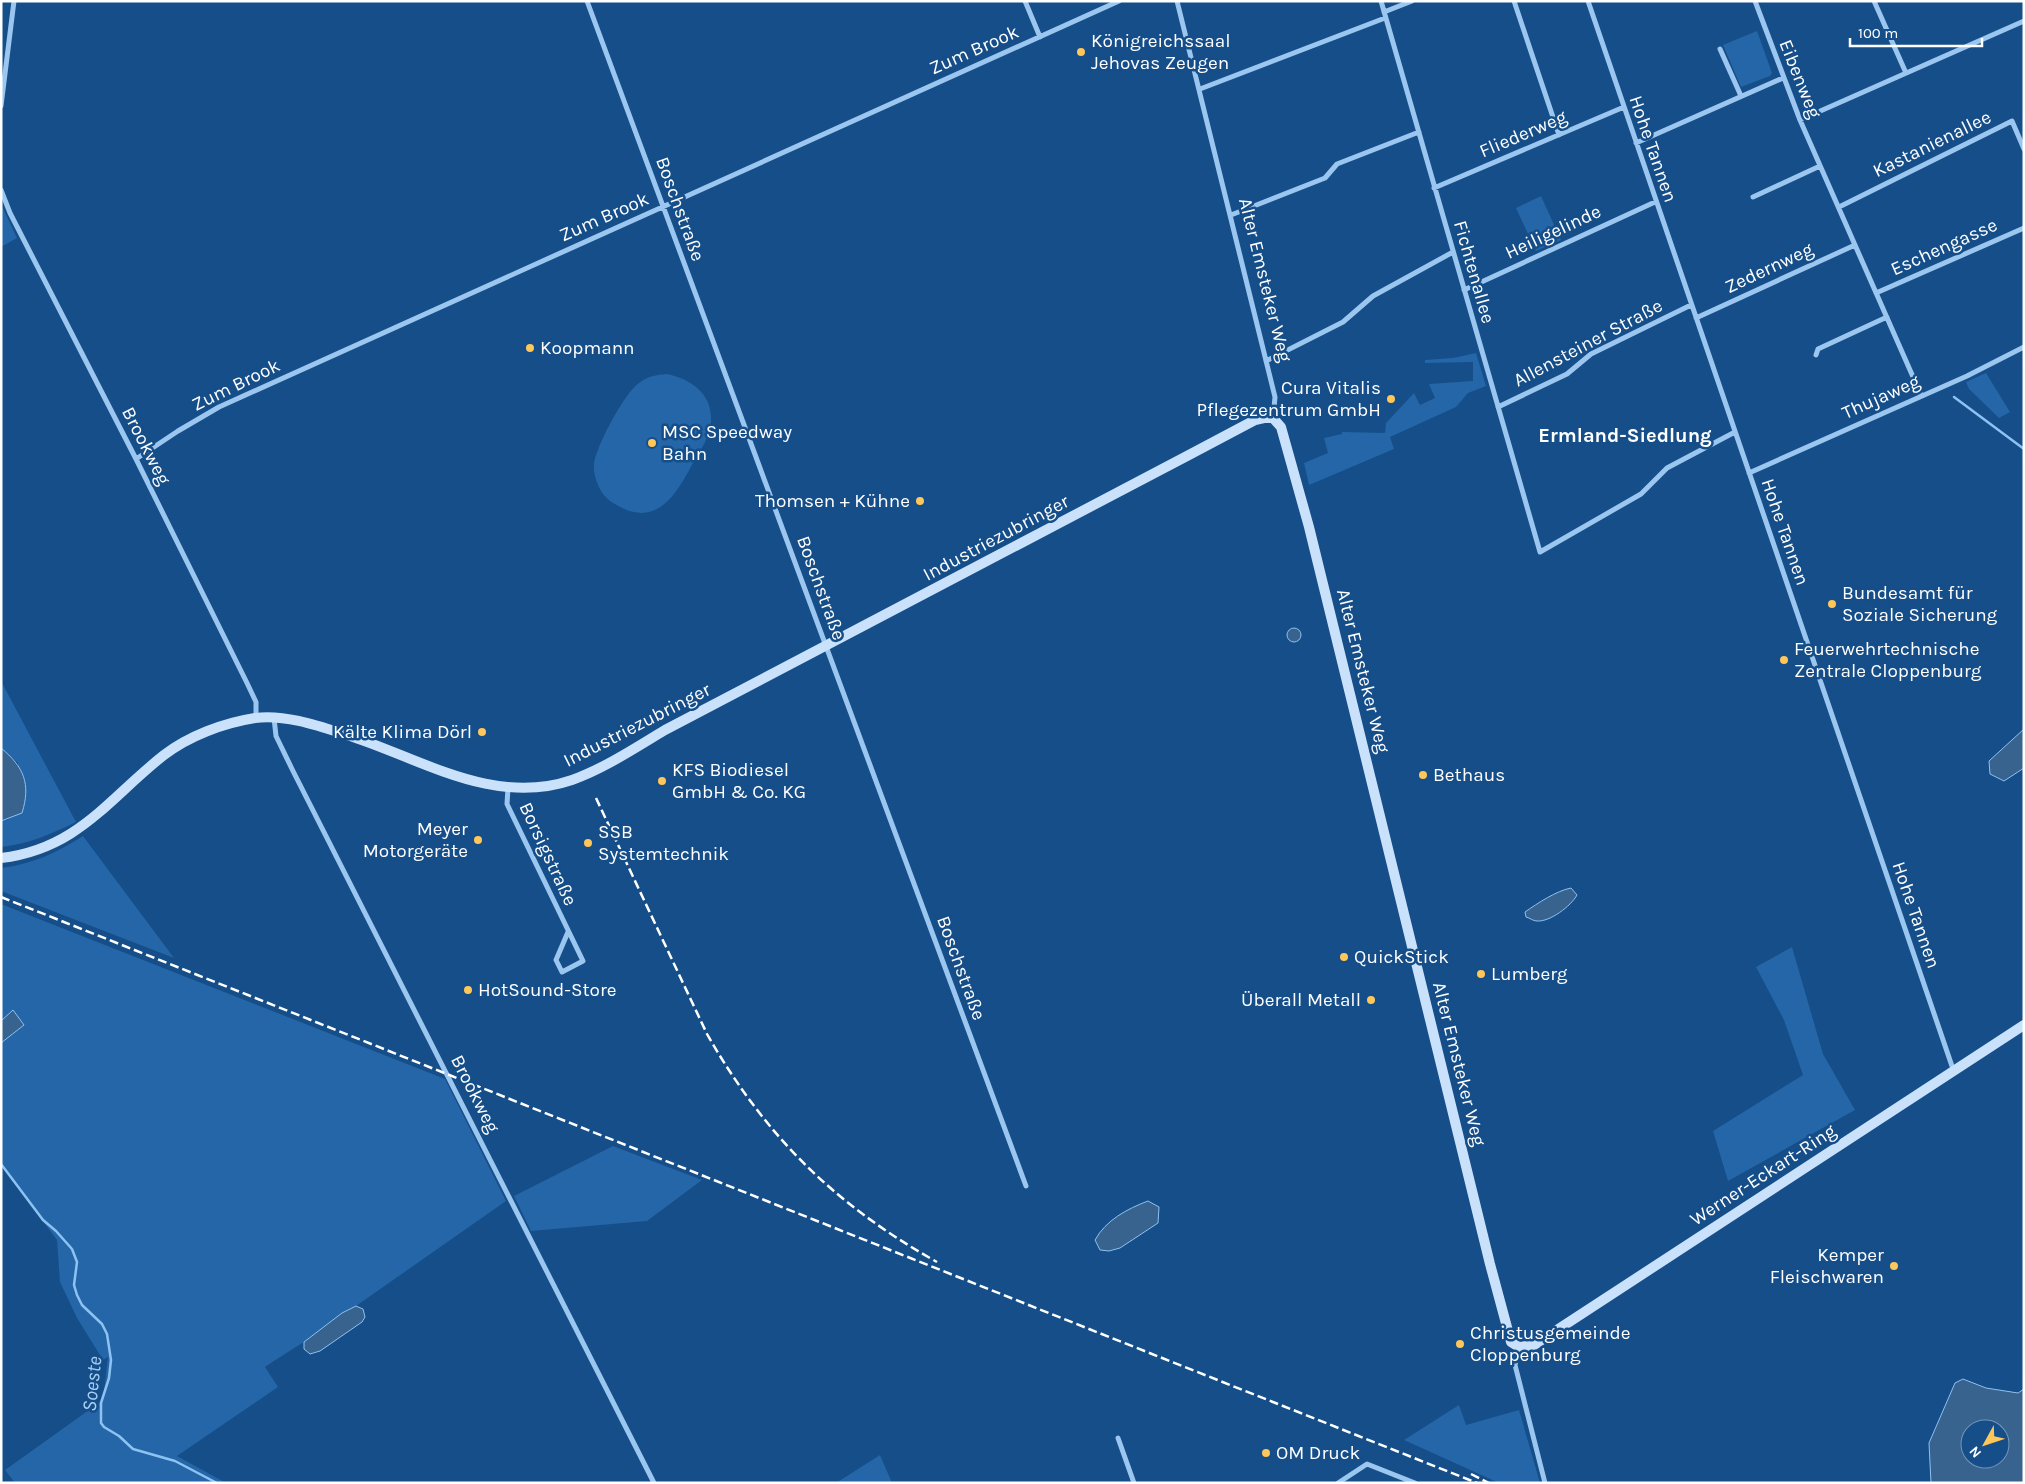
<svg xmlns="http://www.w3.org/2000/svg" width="2025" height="1484" font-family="Karla,sans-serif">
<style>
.green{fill:#2466a7}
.water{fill:#38638e;stroke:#8dc2f2;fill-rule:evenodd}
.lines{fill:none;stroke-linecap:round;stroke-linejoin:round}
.stream{stroke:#8dc2f2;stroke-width:2.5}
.street{stroke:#9bc6ef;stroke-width:5}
.secondary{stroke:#c9e1fa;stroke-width:10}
.rail{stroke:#fff;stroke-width:2.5;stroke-dasharray:9 4;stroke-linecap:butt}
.poi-dot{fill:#ffc659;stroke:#154e89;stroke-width:2}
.labels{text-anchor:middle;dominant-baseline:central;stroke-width:5;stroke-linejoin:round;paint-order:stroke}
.poi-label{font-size:19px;fill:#fff;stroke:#154e89;text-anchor:start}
.street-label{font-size:19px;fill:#fff;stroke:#154e89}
.neighbourhood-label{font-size:20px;font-weight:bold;fill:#fff;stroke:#154e89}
.water-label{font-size:20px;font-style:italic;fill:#a7d0f6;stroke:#154e89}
</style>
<rect width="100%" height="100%" fill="#154e89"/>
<path class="green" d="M1757 31 1772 73 1770 76 1741 87 1723 45Z
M1541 196 1561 240 1536 251 1516 208Z
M1 204 17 238 1 247Z
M1476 353 1486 386 1468 393 1456 407 1390 437 1394 449 1309 485 1304 463 1328 453 1324 438 1342 434V432L1385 433 1386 423 1414 393 1420 405 1435 398 1429 384 1473 381V362L1425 363V360L1453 358Z
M1986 373 2010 412 1999 418 1969 389 1966 382Z
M667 374C691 379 713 394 711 422 710 437 700 451 693 463 674 499 654 531 610 501 600 494 593 477 594 465 595 448 625 392 639 383 648 376 656 375 667 374Z
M1 681 76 822C51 834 29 844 1 847V821L9 819 18 763 1 748Z
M83 836 174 958 1 891V868C32 864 57 853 83 836Z
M1 904 445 1079 506 1201 356 1306C337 1316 322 1330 304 1342 291 1350 278 1358 265 1367L278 1387 177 1456 226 1483H15L5 1470 103 1400 108 1357 103 1360 77 1318 60 1282 57 1240 1 1165V1043L24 1025 13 1010 1 1021Z
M1792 947 1823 1054 1855 1110 1728 1181 1713 1131 1803 1075 1784 1020 1756 967Z
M613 1146 702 1180 647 1221 531 1231 514 1196Z
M1459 1405 1466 1425 1519 1410 1540 1483H1499L1404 1440Z
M880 1455 892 1483H836Z"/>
<path class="water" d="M1287 635a7 7 0 1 1 14 0a7 7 0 1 1-14 0Z
M2024 729V768L2004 781 1990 774 1989 761Z
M1 748C24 767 31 784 22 813L1 821Z
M1571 888 1577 895C1571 906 1550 922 1537 921 1533 921 1530 918 1526 917L1525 912C1538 903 1556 891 1571 888Z
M13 1010 24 1025 1 1043V1021Z
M1148 1201 1159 1207 1158 1223 1120 1248 1109 1251 1100 1250 1095 1240C1106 1220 1127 1209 1148 1201Z
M356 1306 363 1309 365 1317 362 1322 320 1351 310 1354 304 1349V1342L342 1313Z
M1963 1379 1986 1388 2018 1393 2024 1389V1483H1931L1929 1443 1955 1383ZM1970 1429H2000V1459H1970Z"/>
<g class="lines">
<path class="stream" d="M1954 397 2024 449
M1 1164 43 1220 56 1231 72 1249 77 1262 74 1285 77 1295 82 1305 102 1324 107 1334 111 1360 109 1378 101 1403V1423L104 1427 119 1436 133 1449 175 1461 217 1483"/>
<path class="street" d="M587 1 1026 1186
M1025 1 1040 37
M1177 1 1275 397 1273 418
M1381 1 1540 552 1641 494 1667 468 1735 432
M1514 1 1559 135
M1588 1 1954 1072
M1755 1 1800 120 1921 395
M1874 1 1906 73
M1384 12 1412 1
M1720 49 1741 96
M1200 89 1385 18
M1 106 14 1
M1800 120 2024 21
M1636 143 1783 78
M1434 188 1624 107
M1 190 10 213 136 459 247 683 256 702V718
M1753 197 1820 166
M1839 207 2012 121 2024 149
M1231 215 1325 178 1337 164 1419 132
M1464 290 1655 202
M1876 293 2024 228
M1696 318 1855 245
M1816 355 1818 349 1887 317
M1266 361 1343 322 1373 296 1453 252
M1498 407 1567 374 1591 354 1691 305
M136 459 178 431 219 407 1119 1
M1749 473 1967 376 2024 347
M274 718 276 736 293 771 654 1483
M508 788 507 804 583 961 562 972 556 960 568 932
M1519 1347 1515 1365 1545 1483
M1118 1438 1134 1483
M1338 1483 1367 1464 1415 1483"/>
<path class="secondary" d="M1 858C78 849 109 798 164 755 189 736 223 723 255 718 285 714 319 726 347 735 420 758 493 807 572 780 605 768 635 748 665 730L1187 456 1255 420 1264 418H1273L1281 427 1309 527 1490 1264 1511 1342 1519 1347 1534 1345 2024 1025"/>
<path class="rail" d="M596 798 707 1034C765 1136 835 1205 937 1262
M1 897 1477 1483
M1471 1474 1489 1483"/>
</g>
<g class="poi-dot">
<circle cx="1081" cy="52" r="5"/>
<circle cx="530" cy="348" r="5"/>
<circle cx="1391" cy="399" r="5"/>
<circle cx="652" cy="443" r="5"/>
<circle cx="920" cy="501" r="5"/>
<circle cx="1832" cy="604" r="5"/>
<circle cx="1784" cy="660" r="5"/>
<circle cx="482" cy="732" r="5"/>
<circle cx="1423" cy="775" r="5"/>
<circle cx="662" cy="781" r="5"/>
<circle cx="478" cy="840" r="5"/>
<circle cx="588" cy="843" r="5"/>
<circle cx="1344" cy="957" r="5"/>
<circle cx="1481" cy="974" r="5"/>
<circle cx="468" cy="990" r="5"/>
<circle cx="1371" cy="1000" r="5"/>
<circle cx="1894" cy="1266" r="5"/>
<circle cx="1460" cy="1344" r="5"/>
<circle cx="1266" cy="1453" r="5"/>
</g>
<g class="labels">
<g class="poi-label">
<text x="1091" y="41">Königreichssaal<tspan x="1091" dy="22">Jehovas Zeugen</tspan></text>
<text x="540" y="348">Koopmann</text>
<text x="1381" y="388" text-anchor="end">Cura Vitalis<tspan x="1381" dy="22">Pflegezentrum GmbH</tspan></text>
<text x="662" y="432">MSC Speedway<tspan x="662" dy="22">Bahn</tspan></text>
<text x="910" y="501" text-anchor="end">Thomsen + Kühne</text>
<text x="1842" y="593">Bundesamt für<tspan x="1842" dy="22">Soziale Sicherung</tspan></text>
<text x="1794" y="649">Feuerwehrtechnische<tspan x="1794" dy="22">Zentrale Cloppenburg</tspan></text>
<text x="472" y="732" text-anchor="end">Kälte Klima Dörl</text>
<text x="672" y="770">KFS Biodiesel<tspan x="672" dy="22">GmbH &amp; Co. KG</tspan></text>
<text x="1433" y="775">Bethaus</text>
<text x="468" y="829" text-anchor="end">Meyer<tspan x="468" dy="22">Motorgeräte</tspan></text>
<text x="598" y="832">SSB<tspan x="598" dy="22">Systemtechnik</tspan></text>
<text x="1354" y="957">QuickStick</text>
<text x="1491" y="974">Lumberg</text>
<text x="478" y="990">HotSound-Store</text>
<text x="1361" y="1000" text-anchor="end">Überall Metall</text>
<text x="1884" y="1255" text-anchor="end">Kemper<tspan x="1884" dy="22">Fleischwaren</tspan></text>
<text x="1470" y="1333">Christusgemeinde<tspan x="1470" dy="22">Cloppenburg</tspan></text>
<text x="1276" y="1453">OM Druck</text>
</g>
<g class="street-label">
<text transform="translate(974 50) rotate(-24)">Zum Brook</text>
<text transform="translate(1800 79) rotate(68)">Eibenweg</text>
<text transform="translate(1523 134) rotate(-23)">Fliederweg</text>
<text transform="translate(1932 144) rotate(-26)">Kastanienallee</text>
<text transform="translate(1653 149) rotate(71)">Hohe Tannen</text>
<text transform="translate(680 209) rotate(70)">Boschstraße</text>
<text transform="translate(604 217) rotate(-24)">Zum Brook</text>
<text transform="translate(1553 232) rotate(-25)">Heiligelinde</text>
<text transform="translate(1944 247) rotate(-24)">Eschengasse</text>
<text transform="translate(1769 268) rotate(-25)">Zedernweg</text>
<text transform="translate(1474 272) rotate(74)">Fichtenallee</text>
<text transform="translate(1265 280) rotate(76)">Alter Emsteker Weg</text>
<text transform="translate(1588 343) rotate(-28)">Allensteiner Straße</text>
<text transform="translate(236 385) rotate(-26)">Zum Brook</text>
<text transform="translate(1881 397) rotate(-24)">Thujaweg</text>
<text transform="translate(146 446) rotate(63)">Brookweg</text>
<text transform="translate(1785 532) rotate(71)">Hohe Tannen</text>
<text transform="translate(996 538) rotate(-28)">Industriezubringer</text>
<text transform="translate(821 588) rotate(70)">Boschstraße</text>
<text transform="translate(1363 671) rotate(76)">Alter Emsteker Weg</text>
<text transform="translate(637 725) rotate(-27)">Industriezubringer</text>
<text transform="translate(548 854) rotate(65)">Borsigstraße</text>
<text transform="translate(1916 915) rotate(71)">Hohe Tannen</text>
<text transform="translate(961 968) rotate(70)">Boschstraße</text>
<text transform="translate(1459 1064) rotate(76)">Alter Emsteker Weg</text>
<text transform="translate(475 1094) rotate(63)">Brookweg</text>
<text transform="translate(1763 1175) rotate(-33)">Werner-Eckart-Ring</text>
</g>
<g class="neighbourhood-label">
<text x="1625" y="435">Ermland-Siedlung</text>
</g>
<g class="water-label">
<text transform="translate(92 1384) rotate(-84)">Soeste</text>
</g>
</g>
<rect width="2025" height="1484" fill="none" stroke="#ffffff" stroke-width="5"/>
<g transform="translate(1985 1444) rotate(230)"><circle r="24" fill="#154e89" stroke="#7395b8"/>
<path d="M0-4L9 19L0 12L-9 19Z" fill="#ffc659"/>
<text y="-8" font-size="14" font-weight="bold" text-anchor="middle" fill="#ffffff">N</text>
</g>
<path d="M1850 38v8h132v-8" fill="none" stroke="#ffffff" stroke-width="2.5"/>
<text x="1858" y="38" font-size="15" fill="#ffffff" stroke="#154e89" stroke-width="4" paint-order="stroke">100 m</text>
</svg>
